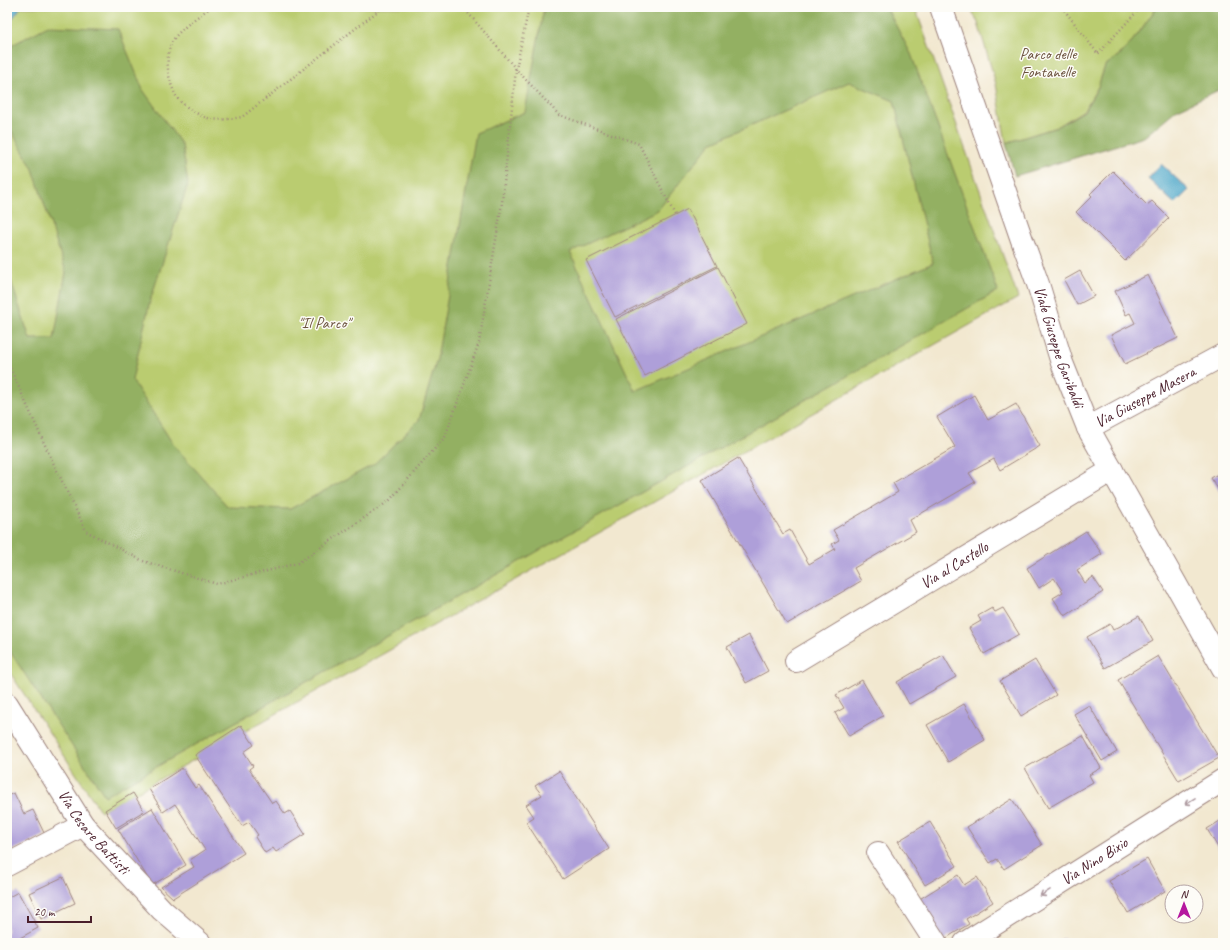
<svg xmlns="http://www.w3.org/2000/svg" width="1230" height="950" font-family="Caveat,sans-serif">
<style>
.green{fill:#bacc6f;stroke:#82764d}
.forest{fill:#93b062;stroke:#6e6846;fill-rule:evenodd}
.water{fill:#4aa5c8;stroke:#4a627a}
.building{fill:#ae9fd9}
.lines{fill:none;stroke-linecap:round;stroke-linejoin:round}
.minor-casing{stroke:#9e847e;stroke-width:24}
.major-casing{stroke:#9e847e;stroke-width:24}
.path{stroke:#9e847e;stroke-width:2.5;stroke-dasharray:1 3;stroke-linecap:butt}
.minor{stroke:#fff;stroke-width:22}
.major{stroke:#fff;stroke-width:22}
.oneway{stroke:#ae9aa0}
.labels{text-anchor:middle;dominant-baseline:central;stroke-width:3;stroke-linejoin:round;paint-order:stroke}
.park-label{font-size:16px;fill:#6c533f;stroke:#fdfcf7}
.street-label{font-size:16px;fill:#4a1f2b;stroke:#fdfcf7}
</style>
<rect width="100%" height="100%" fill="#fdfcf7"/>
<filter id="ink" filterUnits="userSpaceOnUse"><feTurbulence type="fractalNoise" baseFrequency=".025" numOctaves="2"/><feDisplacementMap in="SourceGraphic" scale="8" xChannelSelector="R" yChannelSelector="G"/><feConvolveMatrix kernelMatrix="1 2 1 2 8 2 1 2 1" color-interpolation-filters="sRGB"/></filter>
<filter id="wash" filterUnits="userSpaceOnUse"><feTurbulence type="fractalNoise" baseFrequency=".012" numOctaves="4" result="noise"/><feDisplacementMap in="SourceGraphic" scale="16" xChannelSelector="R" yChannelSelector="G"/><feGaussianBlur stdDeviation="0.9" result="paint"/><feColorMatrix in="noise" values="0 0 0 0 0 0 0 0 0 0 0 0 0 0 0 0 0 1.4 0 .05"/><feComposite in="paint" operator="in"/></filter>
<g filter="url(#wash)">
<rect width="100%" height="100%" fill="#f2e8d0"/>
<path class="green" d="M7 7H915L1018 298 101 812 7 668Z
M970 7H1157L1138 34 1123 52 1105 66 1098 87 1084 110 1057 127 1006 143 996 84 978 23Z"/>
<path class="forest" d="M544 7H886L911 54 998 291 105 796 7 647V269L30 339H54L66 272 33 169 7 123V58L12 45 48 26 118 29 143 90 182 145 188 184 150 301 132 380 173 444 228 507 290 509 373 465 419 420 437 359 476 133 525 112ZM849 82 894 101 933 263 635 391 570 252 658 210 711 143Z
M1157 7H1223V88L1176 110 1144 137 1015 176 1006 143 1057 127 1084 111 1098 87 1105 66 1123 52 1138 34Z"/>
<path class="water" d="M7 7H21L10 22 7 24Z
M1161 164 1189 190 1175 204 1148 179Z"/>
<g id="blocks">
<path class="building" d="M1113 171 1147 205 1152 201 1169 218 1125 261 1076 212 1092 196 1090 194Z
M688 209 717 266 615 317 586 260Z
M718 267 747 324 645 376 616 319Z
M1080 271 1094 296 1077 305 1064 280Z
M1148 275 1178 338 1125 364 1111 335 1135 323 1130 313 1126 315 1115 291Z
M974 395 988 420 1016 404 1040 446 1000 470 994 459 969 473 975 482 910 520 916 532 854 568 861 581 787 624 702 480 738 458 783 534 790 530 809 564 835 549 832 544 839 540 833 530 898 492 893 483 955 447 937 417Z
M1223 471V497L1211 478Z
M1086 531 1102 554 1077 570 1085 583 1093 577 1103 592 1065 616 1053 598 1063 592 1054 578 1039 588 1027 568Z
M992 608 995 612 1003 608 1019 634 984 654 969 628 981 621 978 616Z
M1139 616 1153 641 1105 668 1087 637 1110 624 1113 630Z
M749 635 768 671 746 683 727 647Z
M943 655 956 677 909 704 897 682Z
M1158 656 1219 758 1179 781 1118 680Z
M1035 660 1056 695 1021 716 1000 681Z
M862 680 883 716 849 736 835 713 844 708 836 695Z
M964 704 985 740 948 762 927 725Z
M1089 705 1117 752 1102 761 1074 714Z
M241 725 254 745 244 752 253 766 249 769 272 803 276 801 285 814 290 811 305 834 276 852 273 848 265 853 255 837 258 835 249 822 242 826 195 755Z
M1083 736 1101 768 1089 775 1093 782 1048 808 1025 768Z
M182 768 195 788 199 785 244 853 173 898 161 887 194 867 190 860 205 850 175 804 163 812 149 789Z
M559 771 609 849 563 879 526 822 534 817 526 805 542 795 535 786Z
M14 793 24 814 33 810 45 835 7 853V796Z
M133 793 144 811 116 828 105 810Z
M1012 799 1042 845 1004 869 997 859 990 863 967 827Z
M152 808 186 865 152 885 118 829Z
M1223 819V856L1207 829Z
M930 822 957 866 925 885 898 841Z
M1147 859 1165 891 1128 913 1109 881Z
M958 875 964 885 977 877 993 902 966 919 969 924 943 940 918 900Z
M63 877 75 903 41 919 29 893Z
M18 892 38 928 11 943H7V898Z
M1223 937V943H1214Z
M1064 938 1067 943H1056Z"/>
</g>
</g>
<g filter="url(#ink)">
<use href="#blocks" fill-opacity="0" stroke="#9e847e" stroke-width="1"/>
<g class="lines">
<g class="minor-casing">
<g id="minor">
<path id="s1" d="M1088 428 1223 355"/>
<path id="s2" d="M796 661 1112 470"/>
<path id="s3" d="M7 704 83 825 162 910 200 943"/>
<path d="M878 853 936 943"/>
<path d="M7 865 83 825"/>
<path id="s4" d="M965 943 1223 780"/>
</g>
</g>
<g class="major-casing">
<g id="major">
<path id="s5" d="M941 7 1022 240 1038 284 1062 363 1088 428 1223 668"/>
</g>
</g>
<path class="path" d="M211 7C200 15 178 30 172 42 164 57 168 81 176 96 179 103 195 113 202 116 215 122 229 119 242 117L383 7
M463 7 516 69 559 115 639 144 675 215
M1062 7 1098 54 1141 7
M7 361 49 454 86 531 143 561 217 584 298 563 389 501 445 437 479 343 502 203 516 69 529 7"/>
<use href="#minor" class="minor"/>
<use href="#major" class="major"/>
</g>
<defs><path id="oneway-shaft" d="M-6 0H5M1.5-3L5.5 0L1.5 3" fill="none" stroke-width="1.6" stroke-linecap="round" stroke-linejoin="round"/></defs>
<g class="oneway">
<use href="#oneway-shaft" transform="translate(1190 801) rotate(148)"/>
<use href="#oneway-shaft" transform="translate(1045 893) rotate(148)"/>
</g>
</g>
<g class="labels">
<g class="park-label">
<text x="1048" y="54">Parco delle<tspan x="1048" dy="18">Fontanelle</tspan></text>
<text x="324" y="323">"Il Parco"</text>
</g>
<g class="street-label">
<text stroke="none"><textPath href="#s5" startOffset="360">Viale Giuseppe Garibaldi</textPath></text>
<text stroke="none"><textPath href="#s1" startOffset="65">Via Giuseppe Masera</textPath></text>
<text stroke="none"><textPath href="#s2" startOffset="185">Via al Castello</textPath></text>
<text stroke="none"><textPath href="#s3" startOffset="155">Via Cesare Battisti</textPath></text>
<text stroke="none"><textPath href="#s4" startOffset="153">Via Nino Bixio</textPath></text>
</g>
</g>
<rect width="1230" height="950" fill="none" stroke="#fdfcf7" stroke-width="24"/>
<g transform="translate(1184 904)"><circle r="19" fill="#fdfcf7" stroke="#b5a4a5"/>
<path d="M0-3L7 15L0 10L-7 15Z" fill="#b5179e"/>
<text y="-6" font-size="11" font-weight="bold" text-anchor="middle" fill="#4a1f2b">N</text>
</g>
<path d="M28 916v6h63v-6" fill="none" stroke="#4a1f2b" stroke-width="2"/>
<text x="34" y="916" font-size="12" fill="#4a1f2b" stroke="#fdfcf7" stroke-width="3" paint-order="stroke">20 m</text>
</svg>
